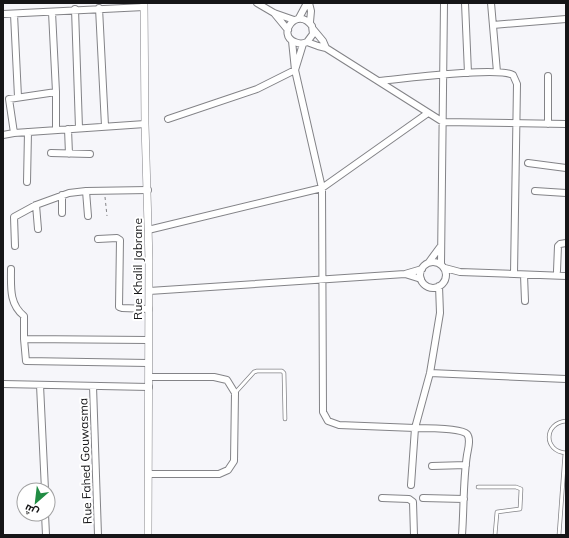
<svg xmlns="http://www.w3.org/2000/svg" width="569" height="538" font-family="Mulish,Cairo,sans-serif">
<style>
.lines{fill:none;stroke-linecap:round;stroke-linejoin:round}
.service-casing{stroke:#838387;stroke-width:4.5}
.minor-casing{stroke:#838387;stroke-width:8}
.tertiary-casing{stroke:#838387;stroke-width:8}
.path{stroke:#848487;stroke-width:1;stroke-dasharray:3 3;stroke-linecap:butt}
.service{stroke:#fff;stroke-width:3}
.minor{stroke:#fff;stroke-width:6}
.tertiary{stroke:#fff;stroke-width:7}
.labels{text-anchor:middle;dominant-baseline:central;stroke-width:4;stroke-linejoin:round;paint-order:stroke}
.street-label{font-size:12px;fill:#151517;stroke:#fff}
</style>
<rect width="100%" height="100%" fill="#f6f6fa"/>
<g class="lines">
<g class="service-casing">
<path id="service" d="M235 393 254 372 257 371H282L284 373 285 419
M566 421C544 423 543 451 566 453
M478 487H516L521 489 520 509 497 512 495 535
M559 535 565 453"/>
</g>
<g class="minor-casing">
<path id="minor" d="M257 3 274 13 294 20
M309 3 311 11 310 22
M465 3 468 73
M491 3 497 72
M99 8 105 126
M75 9 79 128
M52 12 56 92V130
M274 13 288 30
M3 14 144 7
M14 14 18 97
M299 18 307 3
M493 25 566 19
M313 29 323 41 326 48
M292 41 295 70 322 188 323 412 328 421 339 425 415 428 430 373 440 313 439 286
M307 42 313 34 312 26C297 5 276 35 295 42 299 44 303 44 307 42L318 46 326 48 443 122 566 124
M548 76V124
M379 81C402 79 497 66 513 75L517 84 514 274 566 276
M168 119 257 89 295 70 303 44
M68 129 69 154
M14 133 9 99 56 92
M3 135 14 133 145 124
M51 153 90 154
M528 163 566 168
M27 182 28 132
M86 191 88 216
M535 191 566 193
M62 195V213
M36 205 38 229
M148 230 322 188 428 113
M98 239 117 238 120 240 119 307 122 308 149 309
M15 246 14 217 36 205 69 193 86 191 148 190
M429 262 440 247
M420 275a13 13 0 1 1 26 0a13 13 0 1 1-26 0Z
M441 264 444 3
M445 268 460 272 514 274
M11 269C11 287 9 304 24 316V339L26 361 148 363
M557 271 558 246 560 244 566 243
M405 274 421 279
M524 275 525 301
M149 291 405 274 422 269
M24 339 148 340
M430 373 566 379
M3 384 149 387
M40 385 45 490
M93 386 98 535
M432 466 466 465
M149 474H219L228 470 234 461 235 393 227 380 214 377H149
M411 485 415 428C425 428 461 428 467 434 471 439 468 449 467 455 463 481 464 508 462 535
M382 498 409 499 413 502 414 535
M423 498 464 499
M45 514 46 535"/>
</g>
<g class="tertiary-casing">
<path id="tertiary" d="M144 3 145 124 149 260 148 535"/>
</g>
<path class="path" d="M105 197 107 216"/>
<use href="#service" class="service"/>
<use href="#minor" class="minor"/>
<use href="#tertiary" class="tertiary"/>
</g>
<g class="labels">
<g class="street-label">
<text transform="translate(137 269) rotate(-90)">Rue Khalil Jabrane</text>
<text transform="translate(85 461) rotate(-92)">Rue Fahed Gouwasma</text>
</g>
</g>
<rect width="569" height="538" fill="none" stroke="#151517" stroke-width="8"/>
<g transform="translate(36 502) rotate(208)"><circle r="19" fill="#ffffff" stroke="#a1a1a2"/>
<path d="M0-3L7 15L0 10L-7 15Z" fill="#208c43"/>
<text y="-6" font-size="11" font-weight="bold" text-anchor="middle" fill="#151517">ش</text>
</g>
</svg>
